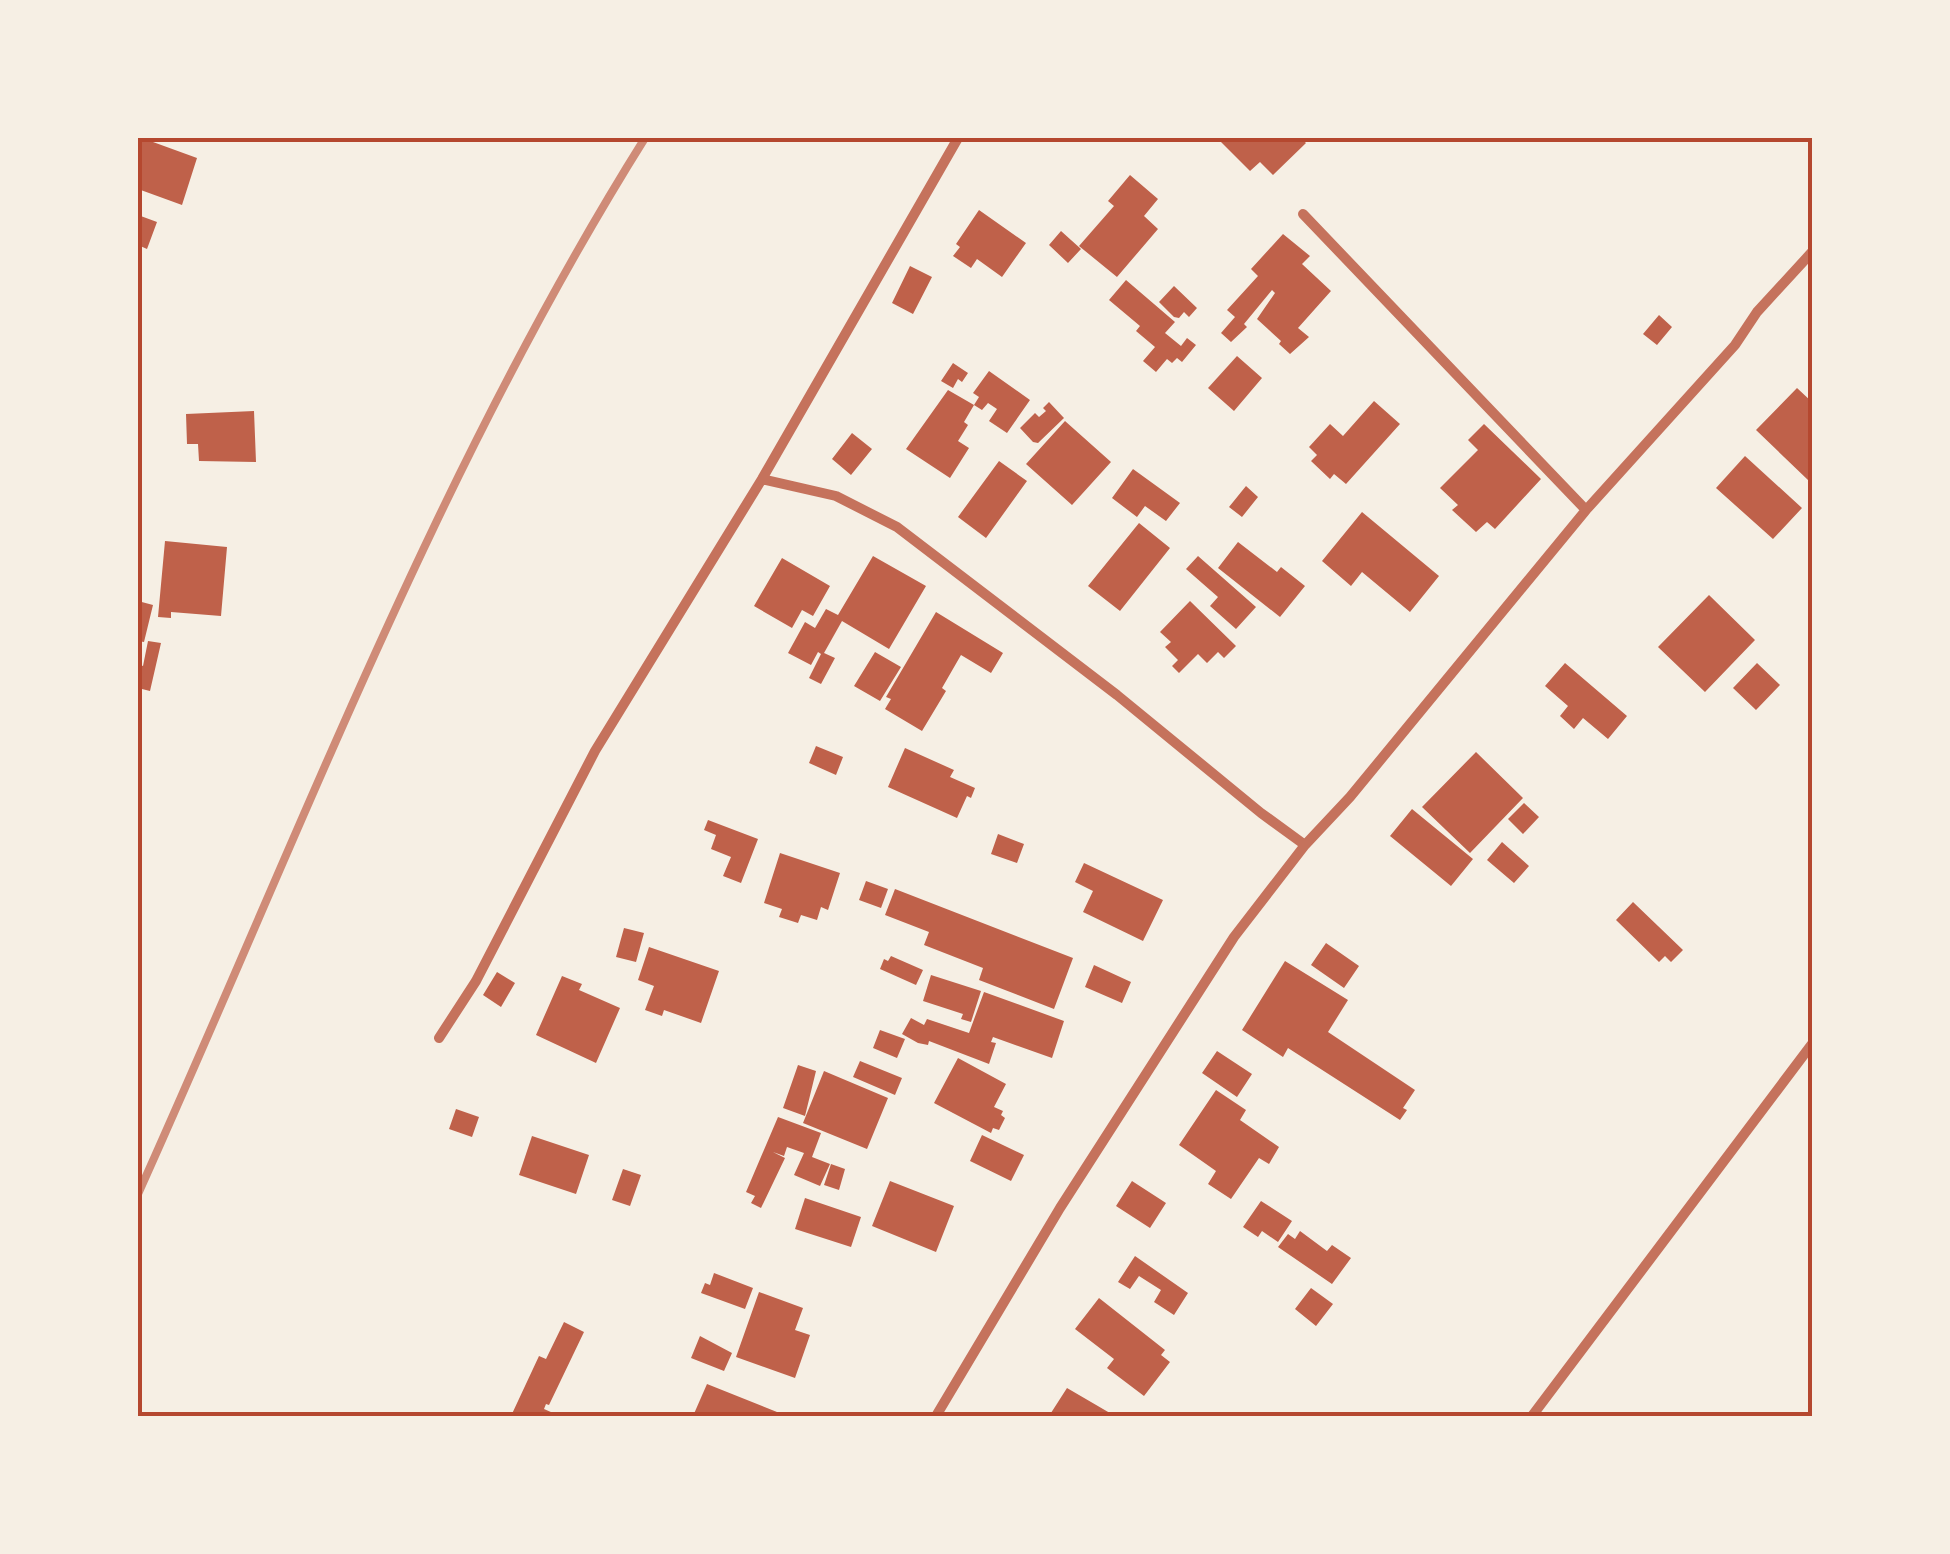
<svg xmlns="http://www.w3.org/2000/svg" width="1950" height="1554" font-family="Jost,sans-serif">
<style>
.building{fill:#bf614a}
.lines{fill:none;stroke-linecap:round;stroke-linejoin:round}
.minor{stroke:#c5725c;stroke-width:10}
.rail{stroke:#cf8b77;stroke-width:8}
.neatline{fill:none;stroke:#b5482f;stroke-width:4}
</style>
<rect width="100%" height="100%" fill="#f6efe4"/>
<path class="building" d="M142 138 197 158 182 205 138 189V149Z
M1222 138H1301L1306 143 1273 175 1260 162 1250 171 1219 140Z
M1130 175 1158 199 1144 216 1158 229 1117 277 1079 246 1114 206 1108 201Z
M979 210 1026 243 1002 277 977 259 971 268 953 256 960 247 956 244Z
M138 215 157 222 147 249 138 245Z
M1061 231 1081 249 1068 263 1049 245Z
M1283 234 1310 256 1302 264 1331 291 1298 328 1309 337 1290 354 1279 344 1281 341 1257 319 1275 293 1272 290 1244 324 1247 327 1231 342 1221 333 1235 317 1227 310 1258 276 1251 269Z
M910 266 932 277 913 314 892 303Z
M1126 280 1175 322 1165 333 1181 346 1187 338 1196 345 1182 362 1177 358 1172 363 1167 359 1156 372 1143 361 1155 347 1136 331 1140 326 1109 300Z
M1174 286 1197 308 1189 317 1184 312 1179 318 1174 317 1159 302Z
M1659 315 1672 327 1657 345 1643 334Z
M1237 356 1262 378 1234 411 1208 388Z
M953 363 968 373 962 382 958 379 953 388 941 381Z
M989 371 1030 400 1007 433 989 421 997 409 988 403 982 410 974 405 979 397 973 393Z
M1797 388 1812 402V476L1808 480 1756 430Z
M948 390 974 405 964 422 968 425 958 441 969 448 950 478 906 449Z
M1374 401 1400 424 1346 484 1334 474 1330 479 1311 461 1317 455 1309 447 1330 424 1343 436Z
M1049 402 1064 418 1038 443 1033 442 1020 428 1035 413 1039 417 1046 411 1043 408Z
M254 411 256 462 199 461 198 444H187L186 414Z
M1065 421 1111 462 1072 505 1026 464Z
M1484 424 1541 479 1495 529 1487 522 1476 532 1452 510 1458 505 1440 488 1478 450 1468 440Z
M852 433 872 449 851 475 832 459Z
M1745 456 1802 508 1773 539 1716 488Z
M999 461 1027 481 986 538 958 517Z
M1133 469 1180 503 1166 521 1145 506 1137 517 1112 498Z
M1246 486 1258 497 1242 517 1229 507Z
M1362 512 1439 576 1410 612 1362 572 1351 586 1322 561Z
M1139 523 1170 548 1120 611 1088 586Z
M165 541 227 547 221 616 171 612V618L158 617Z
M1238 542 1277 572 1281 567 1305 586 1280 617 1218 568Z
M873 556 926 586 889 649 842 621 824 653 835 658 821 684 809 678 821 654 818 652 811 665 788 653 805 622 815 628 826 609 838 615Z
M1198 556 1256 607 1236 629 1210 606 1218 597 1186 569Z
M782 558 830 586 813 616 802 610 792 628 754 606Z
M1709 595 1755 640 1705 692 1658 647Z
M138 601 153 605 144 642 138 641Z
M1190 601 1236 646 1224 658 1218 652 1207 663 1198 654 1179 673 1172 666 1178 660 1165 647 1171 642 1160 632Z
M936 612 1003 653 991 673 961 655 942 688 946 691 922 731 885 709 891 699 886 697Z
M148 641 161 643 150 691 138 688V664L143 666Z
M875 652 901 667 880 701 854 686Z
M1565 663 1627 716 1608 739 1583 718 1574 729 1560 716 1568 706 1545 686Z
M1757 663 1780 685 1756 710 1733 688Z
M816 746 843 757 836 775 809 763Z
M905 748 954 770 950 777 975 788 971 798 967 796 957 818 888 787Z
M1476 752 1523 798 1470 853 1422 807Z
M1524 803 1539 817 1523 834 1508 819Z
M1412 809 1473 859 1451 886 1390 836Z
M708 820 758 839 741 883 723 876 731 857 711 849 716 835 704 830Z
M998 834 1024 844 1017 863 991 854Z
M1502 842 1529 866 1514 883 1487 860Z
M780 853 840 873 828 910 821 907 817 920 801 915 798 923 779 917 782 909 764 903Z
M1084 863 1163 900 1143 941 1083 912 1093 891 1075 882Z
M866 881 888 889 881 908 859 900Z
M895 889 1073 958 1054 1009 979 980 983 968 924 945 929 932 885 915Z
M1633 902 1683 950 1671 962 1665 956 1659 962 1616 920Z
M624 928 644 933 636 962 616 957Z
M1326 943 1359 966 1344 988 1311 965Z
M649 947 719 971 701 1023 664 1010 662 1016 645 1010 654 986 638 980Z
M891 956 923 970 916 985 880 969 884 959 888 961Z
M1285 961 1348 1000 1328 1032 1415 1090 1403 1108 1407 1110 1400 1120 1288 1048 1283 1057 1242 1030Z
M1094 965 1131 982 1122 1003 1085 987Z
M497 972 515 983 501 1007 483 995Z
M931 975 981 991 971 1022 961 1019 963 1014 923 1001Z
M562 976 582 984 579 990 620 1008 596 1063 536 1035Z
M984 992 1064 1021 1052 1058 993 1037 991 1042 996 1043 989 1064 929 1041 928 1045 918 1043 902 1034 911 1018 924 1025 927 1019 969 1033Z
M880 1030 905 1039 897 1058 873 1048Z
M1217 1051 1252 1074 1237 1097 1202 1073Z
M958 1058 1006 1084 994 1107 1003 1111 1001 1115 1005 1118 999 1130 993 1128 991 1133 934 1103Z
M860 1061 902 1078 895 1095 853 1077Z
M798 1065 816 1071 805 1116 783 1108Z
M824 1071 888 1098 867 1149 803 1123Z
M1216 1090 1246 1110 1240 1120 1279 1147 1269 1164 1259 1158 1231 1199 1208 1184 1216 1171 1179 1145Z
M456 1109 479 1117 472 1137 449 1129Z
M778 1117 821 1133 812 1157 830 1164 820 1186 794 1175 804 1153 787 1147 784 1156 773 1152 785 1158 761 1208 751 1203 755 1196 746 1192Z
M982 1135 1024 1155 1011 1181 970 1161Z
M532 1136 589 1155 576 1194 519 1175Z
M831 1164 845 1169 839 1190 824 1185Z
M623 1169 641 1175 630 1206 612 1200Z
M890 1181 954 1206 936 1252 872 1226Z
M1132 1181 1166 1203 1150 1228 1116 1206Z
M805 1198 861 1217 851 1247 795 1229Z
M1261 1201 1292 1221 1278 1242 1262 1231 1258 1237 1243 1227Z
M1300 1231 1327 1251 1332 1245 1351 1258 1332 1284 1278 1247 1288 1234 1295 1239Z
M1135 1256 1188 1293 1174 1315 1154 1302 1161 1290 1139 1276 1130 1289 1118 1282Z
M714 1273 753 1288 745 1309 701 1293 705 1283 710 1285Z
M1311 1288 1333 1304 1316 1326 1295 1309Z
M759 1292 803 1308 795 1330 810 1335 795 1378 736 1357Z
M1099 1298 1165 1350 1161 1355 1170 1362 1144 1396 1107 1368 1114 1359 1075 1329Z
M564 1322 584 1332 549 1405 546 1404 544 1409 560 1416H511L539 1356 546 1359Z
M700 1336 732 1353 724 1371 691 1358Z
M707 1384 787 1416H693Z
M1067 1388 1115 1416H1049Z"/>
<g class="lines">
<path class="minor" d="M1303 214 1586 510
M762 479 836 496 897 527 1117 695 1261 813 1305 845
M439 1038 476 981 595 751 762 479 958 138
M936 1416 1060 1208 1234 937 1305 845 1350 797 1586 510 1735 345 1757 312 1812 252
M1532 1416 1812 1044"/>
<path class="rail" d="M138 1194C298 839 437 469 645 138"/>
</g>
<rect width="1950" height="1554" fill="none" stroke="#f6efe4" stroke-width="280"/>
<rect x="140" y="140" width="1670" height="1274" class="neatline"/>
</svg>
